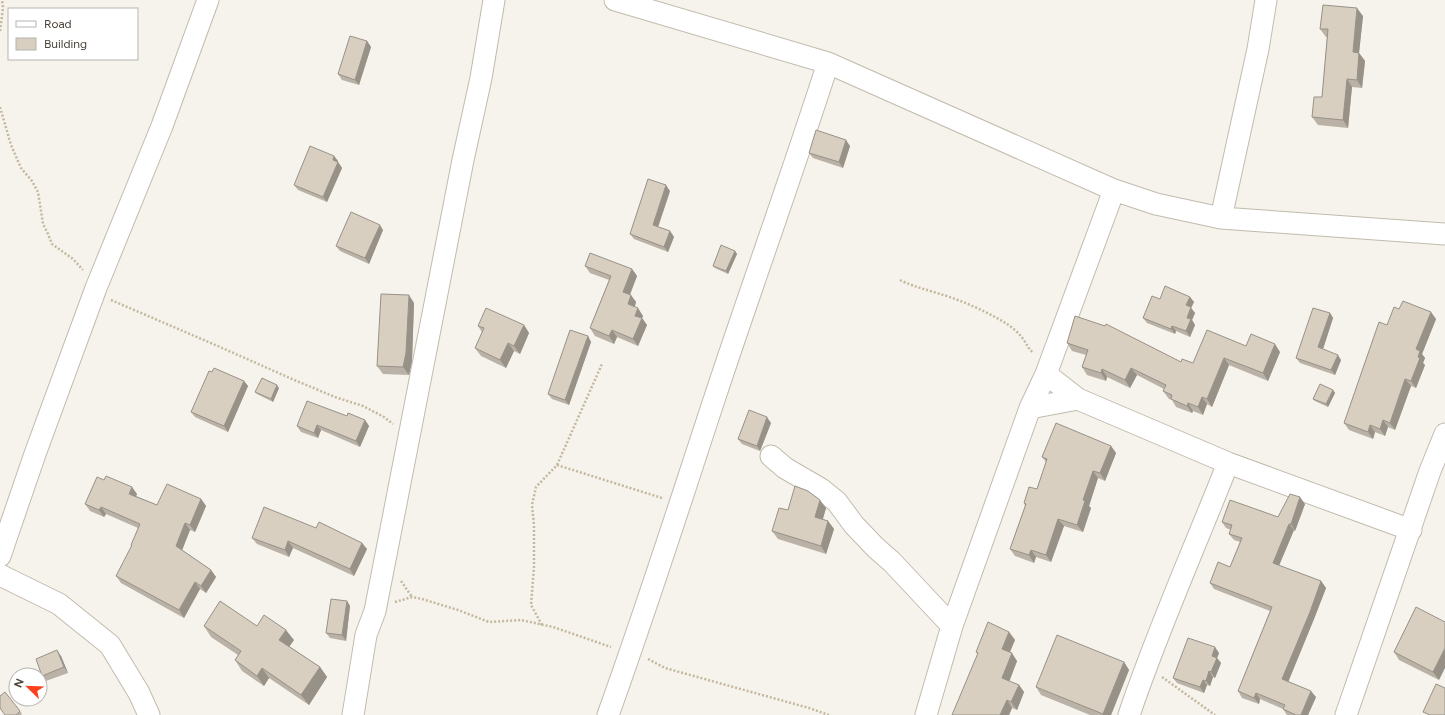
<svg xmlns="http://www.w3.org/2000/svg" width="1445" height="715" font-family="Figtree,sans-serif">
<style>
.lines{fill:none;stroke-linecap:round;stroke-linejoin:round}
.minor-casing{stroke:#c2bbae;stroke-width:23}
.path{stroke:#c4b79f;stroke-width:2.5;stroke-dasharray:2 2;stroke-linecap:butt}
.minor{stroke:#fff;stroke-width:21}
.wall{fill:#bab2a6}
.shaded-wall{fill:#979187}
.building{fill:#d8cfc1;stroke:#979187}
</style>
<rect width="100%" height="100%" fill="#f6f3ec"/>
<g class="lines">
<g class="minor-casing">
<path id="minor" d="M615 0 828 63 1114 190 1156 204 1221 218 1445 234
M1221 218 1258 49 1266 0
M1046 374 1078 399 1099 408 1228 463 1411 530
M1030 408 1078 399
M771 456 785 468 821 489 837 502 854 525 876 548 892 562 952 626
M0 556 35 454 96 288 162 126 208 0
M0 575 59 604 110 645 139 693 149 715
M353 715 366 635 375 611 463 160 481 78 494 0
M608 715C646 610 680 503 715 397 752 285 792 175 828 63
M926 715 952 626 1030 408 1046 374 1114 190
M1129 715C1158 629 1195 547 1228 463
M1346 715 1430 471 1445 434"/>
</g>
<path class="path" d="M0 31 3 8 2 0
M0 107 11 145 21 168 32 181 38 192 43 224 48 234 52 244 73 259 83 270
M900 280C912 286 924 289 937 293 961 300 986 311 1007 324 1013 328 1019 333 1023 339 1027 344 1028 349 1034 353
M111 300 220 347 292 379 335 397 363 406 384 417 393 424
M557 465 662 498
M401 581 412 597
M395 602 412 597 422 599 458 610 489 622 521 620 553 627 611 647
M542 625 531 605 534 567V525L532 505 536 487 557 465 602 364
M648 659 665 668 809 708 829 715
M1162 677 1215 715"/>
<use href="#minor" class="minor"/>
</g>
<path class="wall" d="M1363 16 1359 53 1365 61 1362 88 1352 87 1348 128 1318 125 1312 117 1322 97 1327 37H1326L1320 29Z
M367 41 371 47 359 85 342 80 338 74Z
M850 146 843 168 813 158 809 153Z
M334 156 338 161V162L342 168 327 202 298 190 294 185Z
M670 191 658 227 670 231 674 237 668 252 634 239 630 234Z
M383 230 369 264 340 251 336 246Z
M735 251 737 254 728 274 715 268 713 266Z
M585 266 632 269 637 276 630 295 636 302 635 307 643 316 642 318 647 325 638 346 617 337 614 344 595 336 590 328 609 280 590 273Z
M1190 297 1194 302 1191 308 1195 313 1192 320 1195 325 1190 337 1176 331 1175 334 1147 323 1143 318 1160 299Z
M414 303 412 361 409 375 383 374 377 366Z
M1399 309 1436 319 1422 354 1425 358 1423 363 1425 365 1416 388 1411 386 1395 430 1388 427 1385 436 1375 432 1373 439 1349 430 1344 423 1387 325Z
M1330 313 1333 318 1323 349 1341 360 1335 375 1300 363 1296 358Z
M524 325 529 333 520 354 514 351 506 368 481 356 475 348 482 332 478 326Z
M588 336 591 342 569 405 552 399 548 394Z
M1067 343 1181 362 1193 363 1246 346 1280 352 1268 381 1229 365 1212 407 1207 404 1203 415 1193 411 1192 413 1176 407 1172 400 1169 399 1163 391 1164 389 1137 375 1130 388 1107 377 1106 381 1087 375 1082 367 1086 355 1072 351Z
M212 372 244 381 248 386 228 432 195 417 191 412Z
M279 388 273 402 257 394 255 392Z
M1333 390 1335 393 1328 407 1315 401 1313 399Z
M347 416 365 420 369 426 360 447 321 430 318 438 301 432 297 426Z
M771 423 760 451 742 444 738 439Z
M1111 446 1116 453 1105 481 1098 478 1089 506 1091 508 1083 532 1064 526 1051 562 1036 557 1034 563 1015 556 1010 549 1025 506 1024 503 1037 489 1046 462 1042 457Z
M137 494 136 496 157 505 201 499 206 506 195 532 190 530 182 550 211 570 216 577 206 593 200 589 184 618 121 583 116 576 132 546 131 545 138 528 106 514 104 517 90 511 85 504Z
M1305 504 1295 531 1294 530 1279 566 1321 581 1326 588 1314 619 1288 681 1316 697 1308 715H1287L1283 709 1260 699 1259 704 1242 698 1238 691 1270 611 1214 589 1210 583 1230 567 1240 542 1234 540 1229 534 1231 530 1226 528 1222 522 1278 517Z
M826 508 823 519 828 521 834 529 826 554 778 539 772 531 788 510Z
M316 528 362 543 367 549 354 576 293 548 289 557 257 544 252 538Z
M347 601 350 606 346 641 330 638 326 633Z
M1416 607 1439 680 1399 660 1394 652Z
M204 626H257L294 640 289 646 320 667 327 677 309 705 269 678 264 686 242 671 235 660 238 655 211 637Z
M1009 632 1015 640 1009 652 1017 661 1009 681 1019 685 1024 692 1017 710 1012 708 1009 715H952L978 655 976 652Z
M1219 653 1217 658 1221 663 1215 678 1213 677 1210 686 1207 685 1204 693 1177 683 1173 678Z
M61 656 68 673 46 681 42 676Z
M1124 662 1129 670 1111 715H1090L1041 695 1036 687Z
M20 711 22 714 21 715H5Z"/>
<path class="shaded-wall" d="M1357 8 1363 16 1359 53 1365 61 1362 88 1357 80 1353 52Z
M367 41 371 47 359 85 355 80Z
M1347 79 1352 87 1348 128 1343 120Z
M846 140 850 146 843 168 839 162Z
M334 156 338 161 336 166 333 160Z
M338 162 342 168 327 202 323 197Z
M666 185 670 191 657 230 653 225Z
M380 225 383 230 369 264 365 258Z
M670 231 674 237 668 252 664 247Z
M735 251 737 254 728 274 726 271Z
M632 269 637 276 628 299 623 292Z
M409 295 414 303 412 361 409 375 403 367Z
M631 295 636 302 633 311 628 304Z
M1190 297 1194 302 1191 308 1195 313 1192 320 1195 325 1190 337 1186 331V305Z
M638 308 643 316 642 318 647 325 638 346 633 339 635 316Z
M1431 312 1436 319 1422 354 1425 358 1423 363 1425 365 1416 388 1411 381 1418 357 1416 349Z
M1330 313 1333 318 1322 352 1318 347Z
M524 325 529 333 520 354 514 346Z
M1172 326 1176 331 1175 334 1171 329Z
M612 330 617 337 614 344 609 336Z
M588 336 591 342 569 405 565 400Z
M508 343 514 351 506 368 500 360Z
M1275 344 1280 352 1268 381 1263 373Z
M1338 355 1341 360 1335 375 1331 370Z
M1224 358 1229 365 1212 407 1207 399Z
M1131 368 1137 375 1130 388 1125 380Z
M1102 369 1107 377 1106 381 1101 373Z
M1405 379 1411 386 1395 430 1390 423Z
M244 381 248 386 228 432 224 426Z
M277 385 279 388 273 402 271 399Z
M1333 390 1335 393 1328 407 1326 404Z
M1202 397 1207 404 1203 415 1198 407Z
M1188 403 1193 411 1192 413 1187 406Z
M767 417 771 423 760 451 757 446Z
M365 420 369 426 360 447 356 441Z
M1383 420 1388 427 1385 436 1380 429Z
M317 425 321 430 318 438 314 433Z
M1370 425 1375 432 1373 439 1368 432Z
M1111 446 1116 453 1105 481 1100 473Z
M1093 471 1098 478 1089 506 1091 508 1083 532 1077 525 1083 500Z
M132 487 137 494 134 501 129 494Z
M1300 497 1305 504 1295 531 1291 524Z
M201 499 206 506 195 532 190 525Z
M820 500 826 508 821 525 815 517Z
M101 507 106 514 104 517 99 510Z
M1058 519 1064 526 1051 562 1046 555Z
M828 521 834 529 826 554 821 546Z
M185 523 190 530 181 553 176 546Z
M1289 524 1294 530 1277 570 1273 563Z
M288 541 293 548 289 557 285 550Z
M362 543 367 549 354 576 350 569Z
M1031 550 1036 557 1034 563 1029 555Z
M211 570 216 577 206 593 201 586Z
M1321 581 1326 588 1314 619 1287 685 1282 679Z
M195 582 200 589 184 618 179 610Z
M347 601 350 606 346 641 342 635Z
M286 630 294 640 287 650 279 640Z
M1009 632 1015 640 1008 657 1002 649Z
M1215 647 1219 653 1217 658 1221 663 1215 678 1211 672 1212 656Z
M1445 648V668L1439 680 1433 672Z
M57 650 61 656 68 673 64 667Z
M1012 653 1017 661 1008 685 1002 678Z
M1124 662 1129 670 1111 715H1103V714Z
M320 667 327 677 309 705 301 695Z
M262 668 269 678 264 686 257 676Z
M1209 671 1213 677 1210 686 1206 681Z
M1203 680 1207 685 1204 693 1200 687Z
M1019 685 1024 692 1017 710 1011 702Z
M1311 691 1316 697 1308 715H1301Z
M1256 693 1260 699 1259 704 1254 698Z
M1007 700 1012 708 1009 715H1000Z"/>
<path class="building" d="M1323 5 1357 8 1353 52 1359 53 1357 80 1347 79 1343 120 1312 117 1314 97H1322L1328 29H1320Z
M350 36 367 41 355 80 338 74Z
M816 130 846 140 839 162 809 153Z
M310 146 334 156 333 160 338 162 323 197 294 185Z
M648 179 666 185 653 225 670 231 664 247 630 234Z
M351 212 380 225 365 258 336 246Z
M721 245 735 251 726 271 713 266Z
M590 253 632 269 623 292 631 295 628 304 638 308 635 316 642 318 633 339 612 330 609 336 590 328 611 276 585 266Z
M1165 286 1190 297 1186 305 1191 307 1187 318 1191 319 1186 331 1172 326 1171 329 1143 318 1152 296 1160 299Z
M381 294 409 295 406 353 403 367 377 366Z
M1403 301 1431 312 1416 349 1420 351 1418 357 1420 358 1411 381 1405 379 1390 423 1383 420 1380 429 1370 425 1368 432 1344 423 1379 322 1387 325 1394 307 1399 309Z
M486 308 524 325 514 346 508 343 500 360 475 348 484 328 478 326Z
M1313 308 1330 313 1318 347 1338 355 1331 370 1296 358Z
M1075 316 1105 326 1106 324 1181 362 1182 359 1193 363 1207 330 1246 346 1251 334 1275 344 1263 373 1224 358 1207 399 1202 397 1198 407 1188 403 1187 406 1171 399 1172 395 1163 391 1166 385 1131 368 1125 380 1102 369 1101 373 1082 367 1088 350 1067 343Z
M570 330 588 336 565 400 548 394Z
M214 368 244 381 224 426 191 412 209 371 212 372Z
M262 378 277 385 271 399 255 392Z
M1320 384 1333 390 1326 404 1313 399Z
M307 401 347 416 348 413 365 420 356 441 317 425 314 433 297 426Z
M749 410 767 417 757 446 738 439Z
M1056 423 1111 446 1100 473 1093 471 1083 500 1085 501 1077 525 1058 519 1046 555 1031 550 1029 555 1010 549 1026 504 1024 503 1029 487 1037 489 1047 459 1042 457Z
M106 476 132 487 129 494 157 505 167 484 201 499 190 525 185 523 176 546 211 570 201 586 195 582 179 610 116 576 132 545H131L140 524 101 507 99 510 85 504 97 477 104 480Z
M795 486 808 491 820 500 815 517 828 521 821 546 772 531 779 508 788 510Z
M1290 494 1300 497 1291 524H1289L1273 563 1321 581 1310 612 1282 679 1311 691 1301 715H1296L1283 709 1285 705 1256 693 1254 698 1238 691 1272 607 1210 583 1218 562 1230 567 1242 538 1229 534 1232 525 1222 522 1230 500 1278 517Z
M264 507 316 528 319 522 362 543 350 569 288 541 285 550 252 538Z
M331 599 347 601 342 635 326 633Z
M220 601 257 626 264 615 286 630 279 640 320 667 301 695 262 668 257 676 235 660 241 651 204 626Z
M1416 607 1445 622V648L1433 672 1394 652Z
M988 622 1009 632 1002 649 1012 653 1002 678 1019 685 1011 702 1007 700 1000 715H952L978 653 976 652Z
M1057 635 1124 662 1103 714 1036 687Z
M1188 638 1215 647 1212 656 1217 658 1211 672 1209 671 1206 681 1203 680 1200 687 1173 678Z
M57 650 64 667 42 676 36 659Z
M1436 684 1445 688V715H1430L1423 712Z
M5 692 20 711 16 715H5L0 708V696Z"/>
<rect x="8" y="8" width="130" height="52" fill="#ffffff" stroke="#b7b4b0"/>
<rect x="16" y="21" width="20" height="6" fill="#ffffff" stroke="#b7b4b0"/>
<text x="44" y="28" font-size="12" fill="#4b4439">Road</text>
<rect x="16" y="38" width="20" height="12" fill="#d8cfc1" stroke="#b7b4b0"/>
<text x="44" y="48" font-size="12" fill="#4b4439">Building</text>
<g transform="translate(28 687) rotate(293)"><circle r="19" fill="#ffffff" stroke="#b7b4b0"/>
<path d="M0-3L7 15L0 10L-7 15Z" fill="#fc3f1d"/>
<text y="-6" font-size="11" font-weight="bold" text-anchor="middle" fill="#4b4439">N</text>
</g>
</svg>
